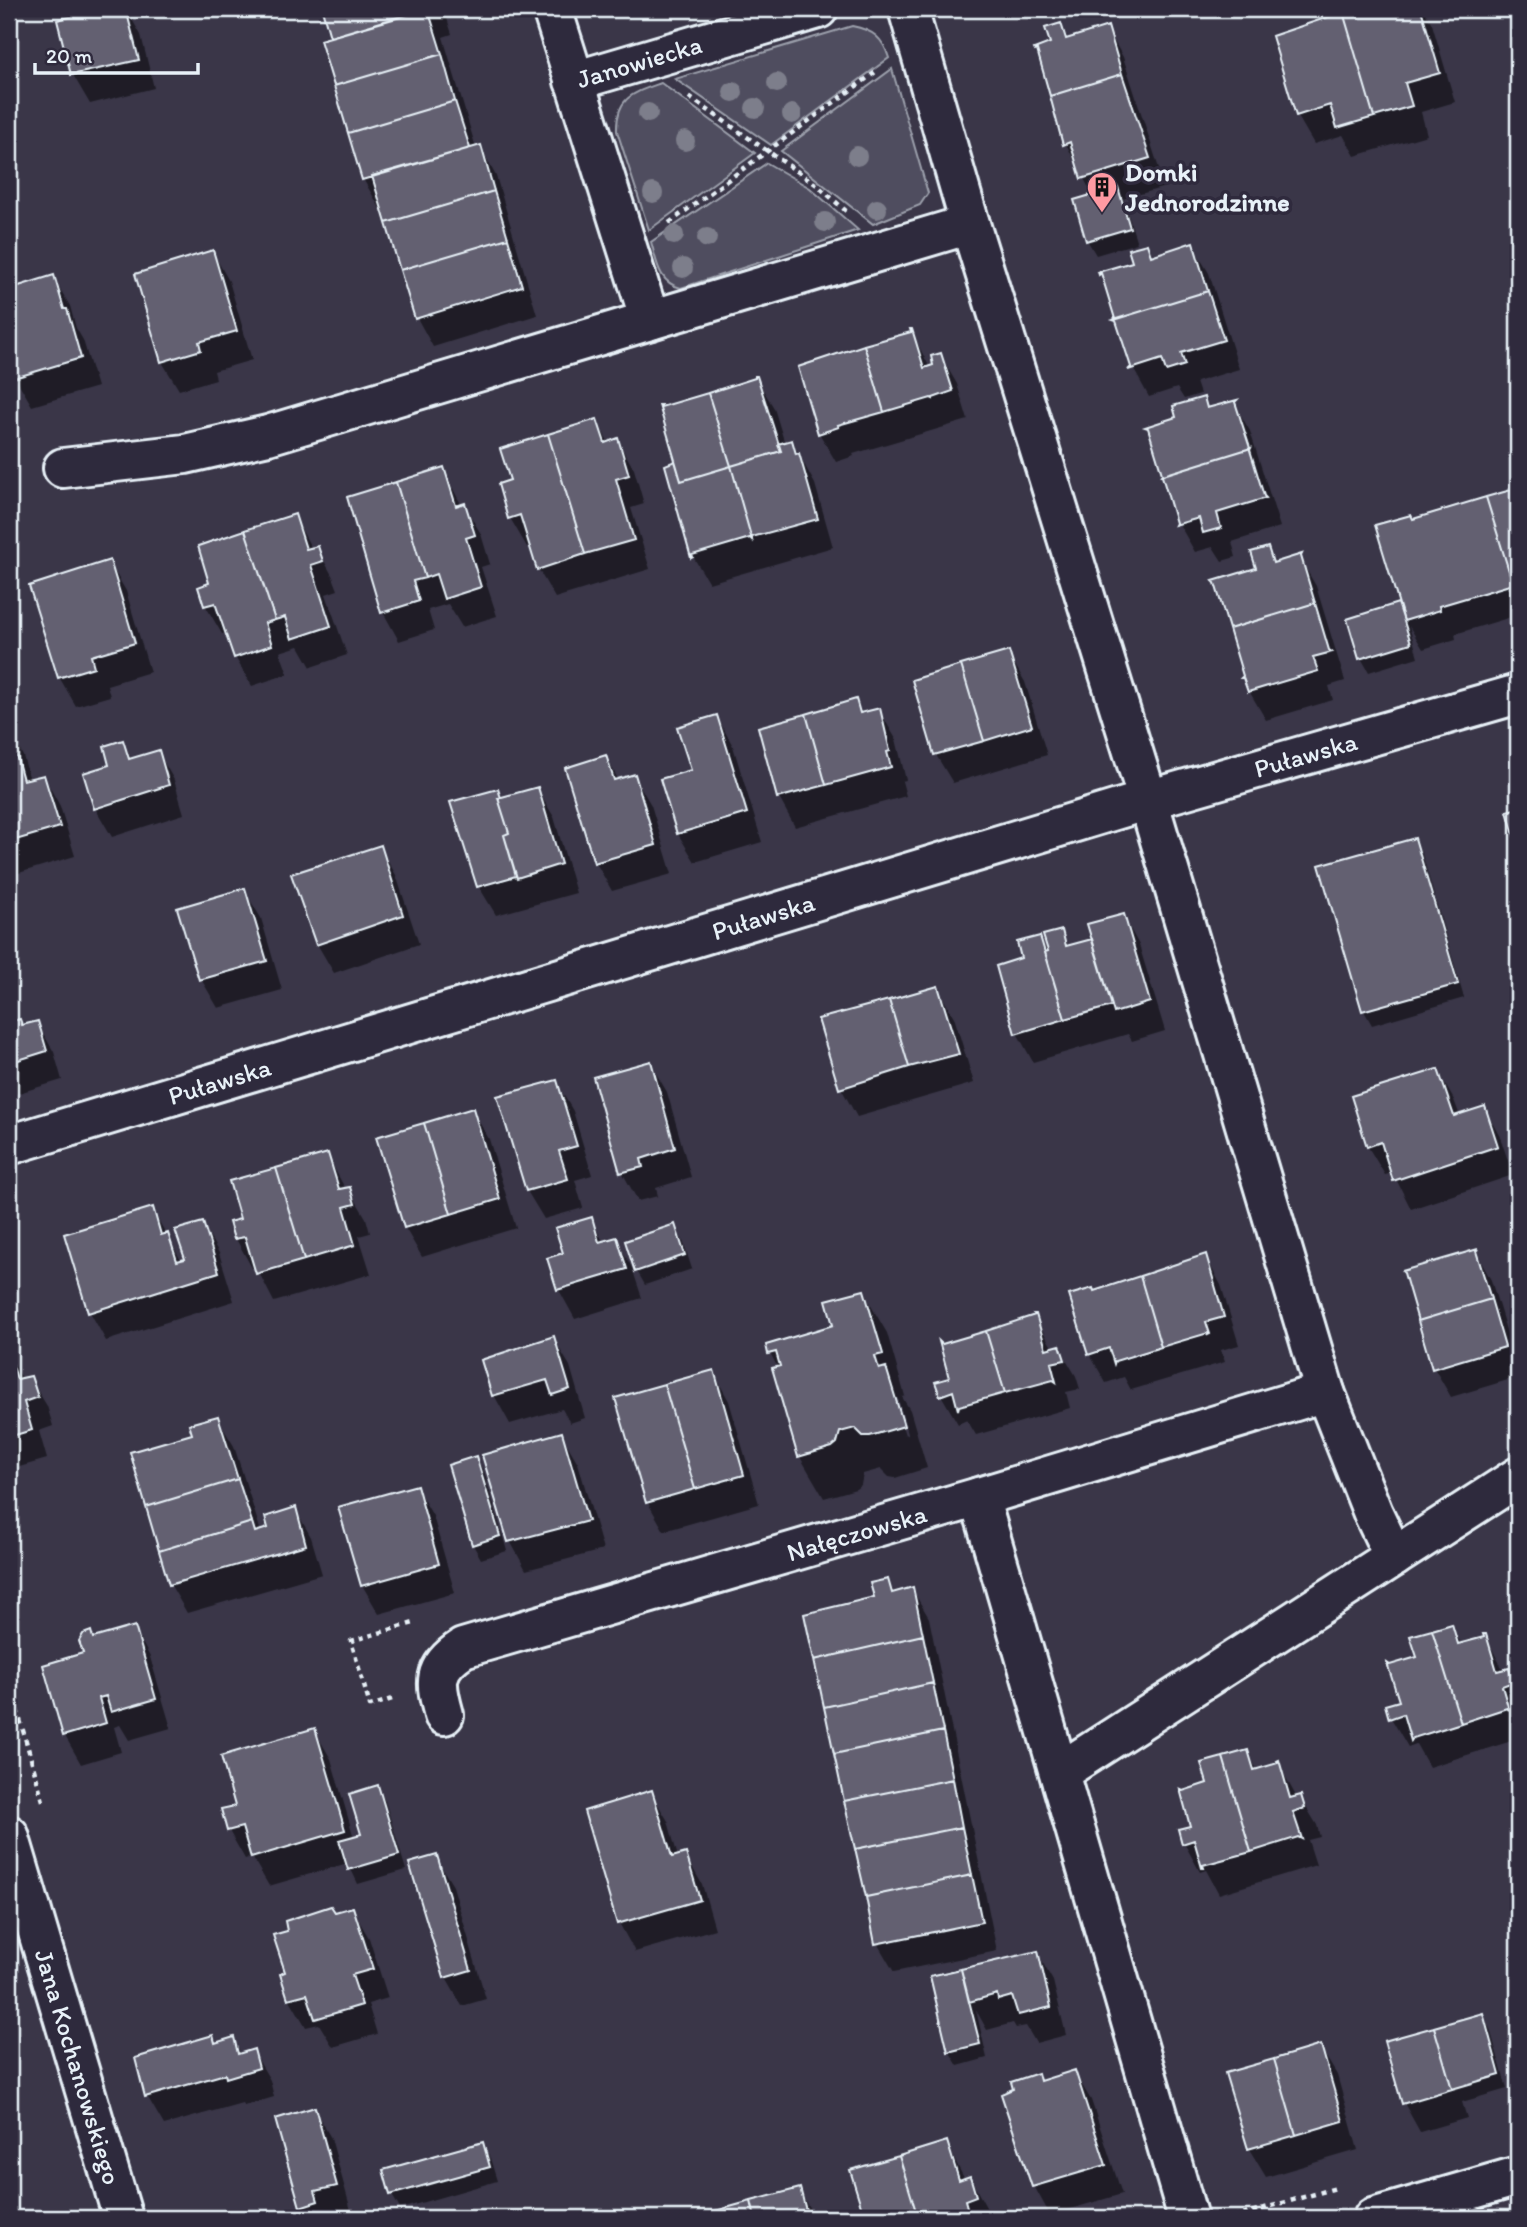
<svg xmlns="http://www.w3.org/2000/svg" width="1527" height="2227" font-family="Itim,sans-serif">
<style>
.green{fill:#504e5f;stroke:#9ca0ac;stroke-width:2}
.shadow{fill:#0007;fill-rule:evenodd}
.building{fill:#636171;stroke:#e8f1f8;stroke-width:2}
.lines{fill:none;stroke-linecap:round;stroke-linejoin:round}
.minor-casing{stroke:#e8f1f8;stroke-width:44}
.path{stroke:#e8f1f8;stroke-width:4.5;stroke-dasharray:5 5;stroke-linecap:butt}
.minor{stroke:#2f2a3d;stroke-width:38}
.tree{fill:#7d7e8b}
.labels{text-anchor:middle;dominant-baseline:central;stroke-width:7;stroke-linejoin:round;paint-order:stroke}
.street-label{font-size:26px;fill:#e8f1f8;stroke:#2f2a3d}
.poi-label{font-size:26px;font-weight:bold;fill:#e8f1f8;stroke:#2f2a3d;text-anchor:start}
</style>
<rect width="100%" height="100%" fill="#3a3648"/>
<filter id="ink" filterUnits="userSpaceOnUse"><feTurbulence type="fractalNoise" baseFrequency=".0143" numOctaves="2"/><feDisplacementMap in="SourceGraphic" scale="14" xChannelSelector="R" yChannelSelector="G"/><feConvolveMatrix kernelMatrix="1 2 1 2 8 2 1 2 1" color-interpolation-filters="sRGB"/></filter>
<g filter="url(#ink)">
<path class="green" d="M852 26C873 30 883 38 889 58L771 145 675 79Z
M892 69 928 193 920 205 873 224 781 151Z
M661 83 755 153 649 230 617 131C616 97 633 93 661 83Z
M767 163 810 188 858 230 681 288C658 283 657 261 651 242Z"/>
<path class="shadow" d="M112 9H126L141 35 154 88 90 104 73 75 60 21Z
M324 9H444L452 34 443 37 476 148 480 147 496 176 537 315 433 347 417 318 383 207 380 208 363 179Z
M1364 9H1423L1432 24 1455 102 1421 112 1427 135 1355 156 1343 135 1314 144 1297 115 1344 14Z
M1060 25 1069 40 1107 29 1123 57 1165 187 1123 199 1137 243 1096 255 1087 240 1093 196 1066 144 1052 45Z
M9 87 19 122 9 126Z
M1192 245 1209 273 1239 369 1196 382 1200 394 1184 399 1177 388 1149 397 1133 368 1134 263 1146 246 1153 257Z
M213 253 229 281 252 360 214 371 216 379 179 390 162 362Z
M53 277 70 306 76 328 83 340 97 387 32 406 15 377 9 355V291Z
M912 333 930 368 935 366 940 355 957 384 968 420 853 454 854 456 836 462 819 433Z
M757 380 774 408 785 444 792 442 815 484 833 547 709 583 692 555 667 466 677 462Z
M1203 399 1209 409 1233 402 1250 431 1280 527 1232 542 1236 557 1222 561 1213 547 1195 552 1179 524 1178 419Z
M597 422 609 443 617 440 634 469 644 504 631 508 650 569 555 598 538 569 531 545 527 547 510 518 500 485 512 482Z
M443 470 462 506 464 505 481 534 490 564 481 567 497 616 462 627 448 604 428 610 434 630 399 641 383 612Z
M1518 490V615L1455 634 1456 639 1423 649 1409 626 1418 657 1369 672 1361 658 1398 605 1402 614 1413 521Z
M294 516 312 549 317 548 333 577 338 590 326 594 347 655 311 667 299 646 280 652 288 674 252 686 235 657 227 633 222 634 205 605 212 584Z
M1267 550 1275 564 1299 557 1316 586 1345 681 1329 686 1333 700 1266 720 1249 691 1258 569Z
M109 562 126 591 150 672 107 685 110 696 76 706 59 677Z
M1008 653 1025 682 1047 755 953 783 936 755 914 681Z
M855 702 863 714 879 710 896 739 906 780 902 781 906 796 795 827 779 798 760 728Z
M717 717 733 746 762 842 695 862 678 834 662 781 693 772Z
M9 730 23 756 30 780 44 777 60 806 75 856 9 876Z
M122 742 132 760 158 752 174 780 184 814 112 837 95 808Z
M606 757 619 781 634 776 651 805 672 874 612 891 596 863 568 769Z
M537 789 554 817 576 893 496 915 479 887 470 855 497 791 502 799Z
M1414 840 1422 854 1464 998 1372 1025 1364 1011 1322 867Z
M380 847 396 875 419 944 334 973 317 944Z
M244 890 261 918 282 990 218 1008 201 979Z
M1123 916 1139 945 1165 1031 1132 1041 1128 1034 1033 1062 1017 1033 1023 959 1039 938 1049 954 1061 932 1069 947 1094 940Z
M937 988 954 1017 974 1083 857 1117 841 1088Z
M19 1021 22 1026 37 1023 54 1052 62 1080 9 1096V1024Z
M650 1063 667 1092 691 1177 656 1188 658 1196 638 1201 622 1172Z
M1438 1072 1454 1100 1460 1116 1484 1108 1500 1137 1513 1175 1411 1209 1393 1173 1385 1175 1368 1147 1353 1097Z
M556 1082 573 1111 592 1175 575 1180 583 1208 544 1219 527 1191Z
M472 1110 489 1139 516 1228 422 1257 405 1228 378 1138Z
M327 1155 346 1190 349 1189 366 1218 370 1233 359 1236 371 1274 274 1302 256 1267 252 1268 236 1239 231 1223 242 1221Z
M152 1209 182 1262 187 1261 202 1224 219 1253 234 1301 106 1341 90 1312Z
M591 1219 604 1243 616 1239 632 1268 642 1298 575 1319 559 1290 550 1259 565 1254Z
M674 1227 683 1241 692 1269 645 1285 637 1271Z
M1475 1251 1491 1280 1518 1370V1377L1451 1397 1434 1368Z
M1205 1256 1221 1285 1239 1345 1221 1350 1225 1362 1131 1390 1124 1377 1106 1383 1090 1355 1071 1296 1094 1293Z
M863 1292 887 1333 905 1396 902 1397 910 1410 927 1468 895 1478 889 1477 881 1469 863 1474 861 1485 856 1489 824 1498 800 1457 774 1370 778 1368 770 1353 835 1326ZM892 1394 898 1399 908 1434 905 1435Z
M1035 1317 1053 1349 1059 1347 1076 1376 1080 1389 1066 1392 1070 1408 976 1435 967 1420 958 1424 941 1395 951 1379Z
M553 1338 570 1366 585 1418 570 1423 562 1409 510 1424 494 1395Z
M9 1355 23 1380 30 1378 47 1406 53 1426 39 1431 47 1459 9 1470Z
M713 1372 729 1401 759 1504 664 1531 648 1503Z
M217 1418 234 1446 261 1532 270 1529 295 1509 311 1537 322 1574 187 1613 170 1584 194 1435Z
M561 1434 578 1463 603 1550 526 1570 510 1541Z
M476 1458 484 1472 507 1551 481 1559 473 1545 450 1466Z
M416 1487 433 1516 455 1593 379 1614 362 1585Z
M887 1581 895 1594 912 1589 929 1618 997 1951 894 1972 877 1943 876 1598Z
M1451 1626 1462 1645 1486 1638 1504 1671 1508 1670 1518 1688V1739L1429 1767 1416 1744 1408 1747 1391 1718 1401 1702 1419 1658Z
M134 1628 150 1657 171 1728 129 1740 120 1725 114 1727 121 1752 81 1764 65 1736 45 1667 85 1654 90 1633 94 1640Z
M314 1730 331 1759 354 1838 363 1835 377 1787 385 1801 406 1870 358 1884 348 1863 269 1886 252 1857 245 1859 229 1831 223 1811 237 1807Z
M1247 1752 1258 1771 1279 1765 1297 1798 1300 1797 1317 1825 1320 1837 1308 1840 1316 1865 1219 1894 1206 1870 1200 1872 1184 1843 1209 1785Z
M651 1793 668 1821 678 1857 685 1855 702 1884 715 1929 635 1952 619 1923Z
M436 1858 453 1886 486 1999 462 2006 446 1978Z
M352 1909 369 1938 388 1998 368 2004 377 2034 333 2047 319 2024 306 2027 289 1998 287 1974 334 1914Z
M1037 1953 1053 1981 1066 2035 1036 2043 1026 2026 1016 2028 1013 2023 987 2030 976 2010 987 2058 958 2066 949 2051 932 1977Z
M1482 2015 1490 2029 1507 2089 1462 2102 1467 2118 1420 2132 1404 2103Z
M213 2037 216 2044 233 2039 241 2054 253 2051 270 2080 274 2097 244 2106 242 2103 164 2125 147 2096Z
M1320 2047 1337 2075 1358 2150 1266 2177 1249 2149 1227 2075Z
M1074 2072 1091 2100 1122 2194 1050 2215 1034 2186 1037 2075 1041 2082Z
M314 2109 331 2138 352 2214 338 2218H308L301 2206Z
M946 2143 965 2180 970 2178 986 2207 989 2218H854L852 2214 864 2210Z
M482 2144 490 2158 497 2181 400 2209 392 2195 385 2171Z
M799 2190 815 2218 703 2217Z"/>
<path class="building" d="M104 9H126L139 60 71 75 57 20Z
M322 9H425L330 37Z
M428 9 442 54 334 86 320 40Z
M1356 9H1421L1440 73 1405 83 1412 106 1374 117 1343 12Z
M1343 12 1374 117 1337 128 1330 105 1296 116 1272 36Z
M1061 23 1066 39 1108 26 1122 74 1050 96 1037 50 1035 51 1034 49 1050 43 1045 28Z
M442 54 455 101 348 133 334 86Z
M1122 74 1150 158 1081 179 1070 142 1063 145 1050 96Z
M455 101 470 148 362 180 348 133Z
M481 145 494 191 386 223 372 176Z
M1118 187 1130 228 1086 241 1074 200Z
M494 191 508 238 400 270 386 223Z
M508 238 522 286 415 319 400 270Z
M1193 242 1208 291 1113 320 1115 319 1101 273 1099 275 1098 272 1132 262 1128 249 1147 244 1151 256Z
M213 250 237 331 199 342 201 350 161 362 135 274Z
M54 275 64 309H67L81 358 14 378 9 361V289Z
M1208 291 1224 340 1181 353 1185 365 1166 371 1162 359 1128 370 1131 367 1116 321 1113 320Z
M910 329H912L924 368 933 365 931 356 941 353 953 391 933 398V399L931 398 884 412 864 345 911 332Z
M864 345 884 412 838 425 839 427 818 434 798 367Z
M755 376H757L781 451 731 466 708 393 755 378Z
M708 393 731 466 681 481 659 405H661V407Z
M1204 397 1207 408 1237 400 1235 402 1250 448H1251L1160 476 1162 474 1148 428 1145 427 1176 417 1173 406Z
M597 419 605 443 618 438 629 475 616 479 634 540 585 554 548 434Z
M548 434 585 554 537 570 520 515 508 519 498 484 510 480 500 449Z
M792 440 796 454 799 453 818 519 752 537V540L731 466 781 451 778 444Z
M1251 448 1250 450 1264 496 1266 498 1217 513 1221 528 1203 533 1199 518 1175 525 1176 523 1162 476H1160Z
M675 461 681 481 731 466 752 540 750 538 692 555 693 557 691 558 665 465Z
M444 467 456 506 465 503 475 535 466 538 481 587 444 599 436 574 425 578 396 482Z
M396 482 425 578 413 581 419 601 381 613 347 497Z
M1518 488V582L1513 584 1486 497Z
M1486 497 1513 584 1439 606 1440 610 1404 621 1375 525 1411 515 1413 519Z
M295 514 306 549 318 546 323 561 311 565 331 626 292 639 285 617 275 620 245 530Z
M245 530 275 620 265 623 272 645 234 658 215 603 204 606 198 587 209 583 198 546Z
M1268 547 1273 563 1302 554 1301 556 1315 603 1229 629 1215 583 1213 581 1256 568 1251 552Z
M110 560 135 643 91 656 94 667 58 678 29 586Z
M1315 603 1329 650 1332 652 1313 657 1318 671 1248 692 1243 678H1241L1243 676 1229 629Z
M1398 603 1411 643 1359 659 1347 619Z
M1009 651 1032 726 984 741 961 665Z
M961 665 984 741 934 755 912 680Z
M856 699 860 713 880 708 890 751 887 752 891 767 826 785 806 714Z
M806 714 826 785 777 798 758 727Z
M717 715 747 813 677 834 660 779 691 770 677 727Z
M9 729 23 780 44 775 60 827 9 842Z
M123 740 129 759 159 750 169 785 94 809 83 773 109 765 104 746Z
M606 755 614 780 635 774 656 845 594 863 565 768Z
M538 787 561 864 517 878 504 835 509 833 498 798Z
M498 789 501 798H498L509 833 504 835 516 876 477 887 450 802Z
M1518 808V849L1507 811Z
M1415 838 1458 984 1362 1011 1319 865Z
M381 845 403 915 316 945 291 874Z
M245 888 267 961 199 980 177 908Z
M1124 914 1150 1002 1114 1013 1087 924Z
M1062 930 1066 946 1092 939 1112 1006 1065 1019 1045 952 1048 951 1043 935Z
M1040 936 1065 1019 1015 1034 996 966 1021 958 1017 942Z
M938 986 959 1054 909 1067 889 1000Z
M889 1000 909 1067 839 1089 818 1019Z
M20 1019 22 1025 38 1021 47 1051 9 1063V1022Z
M651 1061 675 1148 641 1159 643 1167 620 1173 593 1077Z
M1438 1069 1454 1116 1485 1106 1498 1146 1393 1181 1381 1142 1367 1147 1351 1096Z
M557 1080 577 1146 559 1151 568 1179 526 1191 497 1096Z
M473 1108 500 1199 451 1214 424 1123Z
M424 1123 451 1214 404 1228 376 1137Z
M328 1153 339 1189 350 1187 355 1204 344 1207 355 1245 304 1260 276 1168Z
M276 1168 304 1260 256 1274 245 1237 234 1239 229 1222 240 1219 229 1181Z
M153 1207 161 1235 168 1233 177 1261 185 1259 175 1230 203 1222 219 1272 88 1313 64 1234Z
M592 1217 599 1242 617 1237 627 1269 557 1290 547 1258 563 1253 555 1228Z
M675 1224 685 1255 635 1272 625 1241Z
M1478 1249 1476 1251 1491 1299 1418 1321 1404 1273 1402 1271Z
M1206 1254 1224 1317 1206 1322 1210 1334 1208 1335V1333L1161 1347 1140 1276Z
M1140 1276 1161 1347 1115 1361 1114 1364 1109 1348 1088 1355 1069 1295 1093 1288 1094 1291Z
M864 1290 883 1354 875 1356 879 1369 886 1367 904 1426 870 1436H863L855 1428 840 1432 837 1443 832 1447 798 1457 772 1368 780 1366 776 1352 768 1354 766 1345 833 1325 826 1300Z
M1491 1299 1505 1347 1432 1369 1418 1321Z
M1034 1314H1036L1046 1349 1060 1345 1065 1360 1051 1363 1056 1382 1053 1380 1005 1393 986 1331 1035 1315Z
M986 1331 1005 1393 959 1406 958 1410 953 1391 940 1396 935 1382 949 1378 939 1341 942 1344Z
M554 1336 570 1389 552 1395 547 1380 492 1396 481 1360Z
M9 1353 17 1379 31 1376 38 1397 24 1402 32 1430 9 1437Z
M714 1370 744 1475 695 1489 664 1384Z
M664 1384 695 1489 646 1503 615 1398Z
M218 1416 238 1479 146 1507 130 1452 192 1434 189 1424Z
M562 1432 588 1521 508 1542 482 1455Z
M476 1456 500 1536 472 1545 448 1465Z
M238 1479 252 1522 159 1551 146 1507Z
M417 1485 439 1564 361 1586 338 1507Z
M296 1507 306 1545 169 1585 159 1551 252 1522 255 1532 268 1528 265 1517Z
M888 1579 892 1593 913 1587 923 1635 814 1660 804 1614 874 1597 870 1583Z
M1452 1624 1458 1644 1484 1637 1483 1634H1486L1497 1671 1509 1668 1513 1682 1502 1686 1509 1710 1507 1708 1461 1723 1432 1630Z
M135 1626 156 1699 111 1712 106 1696 99 1698 106 1723 63 1736 43 1665 83 1653 79 1641 83 1634 91 1631 93 1638Z
M1432 1630 1461 1723 1413 1738 1411 1741 1403 1714 1389 1719 1385 1705 1399 1701 1387 1663 1390 1665 1417 1657 1410 1636Z
M923 1635 933 1683 824 1707 814 1660Z
M933 1683 943 1731 834 1754 824 1707Z
M315 1728 345 1830 251 1858 242 1827 227 1831 221 1809 235 1806 221 1756Z
M943 1731 953 1779 844 1801 834 1754Z
M1248 1750 1254 1770 1278 1763 1277 1761 1279 1760 1290 1798 1301 1795 1305 1808 1293 1812 1302 1839 1298 1837 1251 1852 1223 1757Z
M1223 1757 1251 1852 1203 1865 1204 1868H1202L1194 1840 1182 1844 1178 1829 1190 1826 1180 1789 1183 1791 1207 1783 1201 1763Z
M953 1779 962 1827 855 1849 844 1801Z
M378 1785 399 1855 348 1870 339 1840 361 1834 349 1794Z
M652 1790 672 1857 686 1853 700 1900 617 1924 584 1811Z
M962 1827 972 1875 866 1897 855 1849Z
M437 1855 471 1970 444 1978 409 1863Z
M972 1875 982 1922 875 1944 866 1897Z
M331 1906 335 1912 353 1907 373 1969 352 1975 362 2005 315 2019 307 1994 288 1999 280 1974 285 1972 273 1935 287 1931 285 1921Z
M1038 1951 1051 2007 1018 2015 1012 1996 998 2000 997 1994 969 2002 961 1969Z
M961 1969 980 2044 948 2052 930 1976Z
M1483 2013 1500 2075 1452 2089 1434 2027Z
M1434 2027 1452 2089 1402 2104 1384 2041Z
M213 2035 215 2043 234 2037 238 2054 254 2049 259 2068 226 2078 225 2074 145 2097 135 2058Z
M1321 2045 1343 2121 1296 2135 1274 2059Z
M1274 2059 1296 2135 1248 2149 1225 2073Z
M1075 2070 1106 2165 1032 2187 1001 2094 1013 2089 1011 2082 1038 2073 1040 2081Z
M315 2107 337 2186 315 2191 318 2201 300 2207 275 2119Z
M947 2141 959 2180 970 2176 976 2196 965 2200 970 2218H918L899 2156Z
M483 2142 490 2167 390 2195 383 2170Z
M899 2156 918 2218H852L850 2212 862 2209 850 2170Z
M800 2188 808 2218H755L751 2201Z
M751 2201 755 2218H702L701 2215Z"/>
<g class="lines">
<g class="minor-casing">
<g id="minor">
<path d="M552 9 650 320"/>
<path d="M908 9 970 224 1148 800 1325 1392 1373 1513 1394 1557"/>
<path id="s1" d="M574 81 818 9"/>
<path d="M63 468 185 454 268 435 970 224"/>
<path id="s2" d="M9 1145 1148 800 1518 694"/>
<path d="M979 1497 1188 2218"/>
<path id="s3" d="M444 1715C435 1683 432 1668 463 1648L979 1497 1325 1392"/>
<path d="M1060 1772 1518 1477"/>
<path id="s4" d="M9 1835 123 2218"/>
<path d="M1373 2218 1518 2176"/>
</g>
</g>
<path class="path" d="M689 97 817 185 846 211
M669 223 877 71
M9 1681 43 1801
M392 1699 370 1706 351 1641 417 1622
M1233 2217 1336 2188"/>
<use href="#minor" class="minor"/>
</g>
<g class="tree">
<circle cx="777" cy="83" r="10"/>
<circle cx="733" cy="92" r="10"/>
<circle cx="755" cy="108" r="10"/>
<circle cx="648" cy="113" r="10"/>
<circle cx="792" cy="114" r="10"/>
<circle cx="685" cy="141" r="10"/>
<circle cx="857" cy="156" r="10"/>
<circle cx="653" cy="193" r="10"/>
<circle cx="877" cy="209" r="10"/>
<circle cx="825" cy="222" r="10"/>
<circle cx="674" cy="235" r="10"/>
<circle cx="707" cy="238" r="10"/>
<circle cx="683" cy="268" r="10"/>
</g>
</g>
<defs>
<g id="building-pin" transform="scale(1.575)"><path d="M0 17L-7.5 6A9.5 9.5 0 1 1 7.5 6Z" fill="#ff9aa2" stroke="#2f2a3d"/><path d="M-4-6H4V6H1V3H-1V6H-4ZM-2.5-4.3h1.7v1.8h-1.7ZM.8-4.3h1.7v1.8H.8ZM-2.5-1h1.7V.8h-1.7ZM.8-1h1.7V.8H.8Z" fill="#111"/></g>
</defs>
<g fill-rule="evenodd">
<use href="#building-pin" x="1102" y="187"/>
</g>
<g class="labels">
<g class="street-label">
<text stroke="none"><textPath href="#s1" startOffset="68">Janowiecka</textPath></text>
<text stroke="none"><textPath href="#s2" startOffset="1354">Puławska</textPath></text>
<text stroke="none"><textPath href="#s2" startOffset="788">Puławska</textPath></text>
<text stroke="none"><textPath href="#s2" startOffset="220">Puławska</textPath></text>
<text stroke="none"><textPath href="#s3" startOffset="488">Nałęczowska</textPath></text>
<text stroke="none"><textPath href="#s4" startOffset="242">Jana Kochanowskiego</textPath></text>
</g>
<g class="poi-label">
<text x="1125" y="172">Domki<tspan x="1125" dy="30">Jednorodzinne</tspan></text>
</g>
</g>
<rect width="1527" height="2227" fill="none" stroke="#2f2a3d" stroke-width="35"/>
<rect x="18" y="18" width="1492" height="2192" fill="none" stroke="#e8f1f8" stroke-width="2.5" filter="url(#ink)"/>
<path d="M35 63v10h163v-10" fill="none" stroke="#e8f1f8" stroke-width="3.5"/>
<text x="46" y="63" font-size="21" fill="#e8f1f8" stroke="#2f2a3d" stroke-width="5" paint-order="stroke">20 m</text>
</svg>
